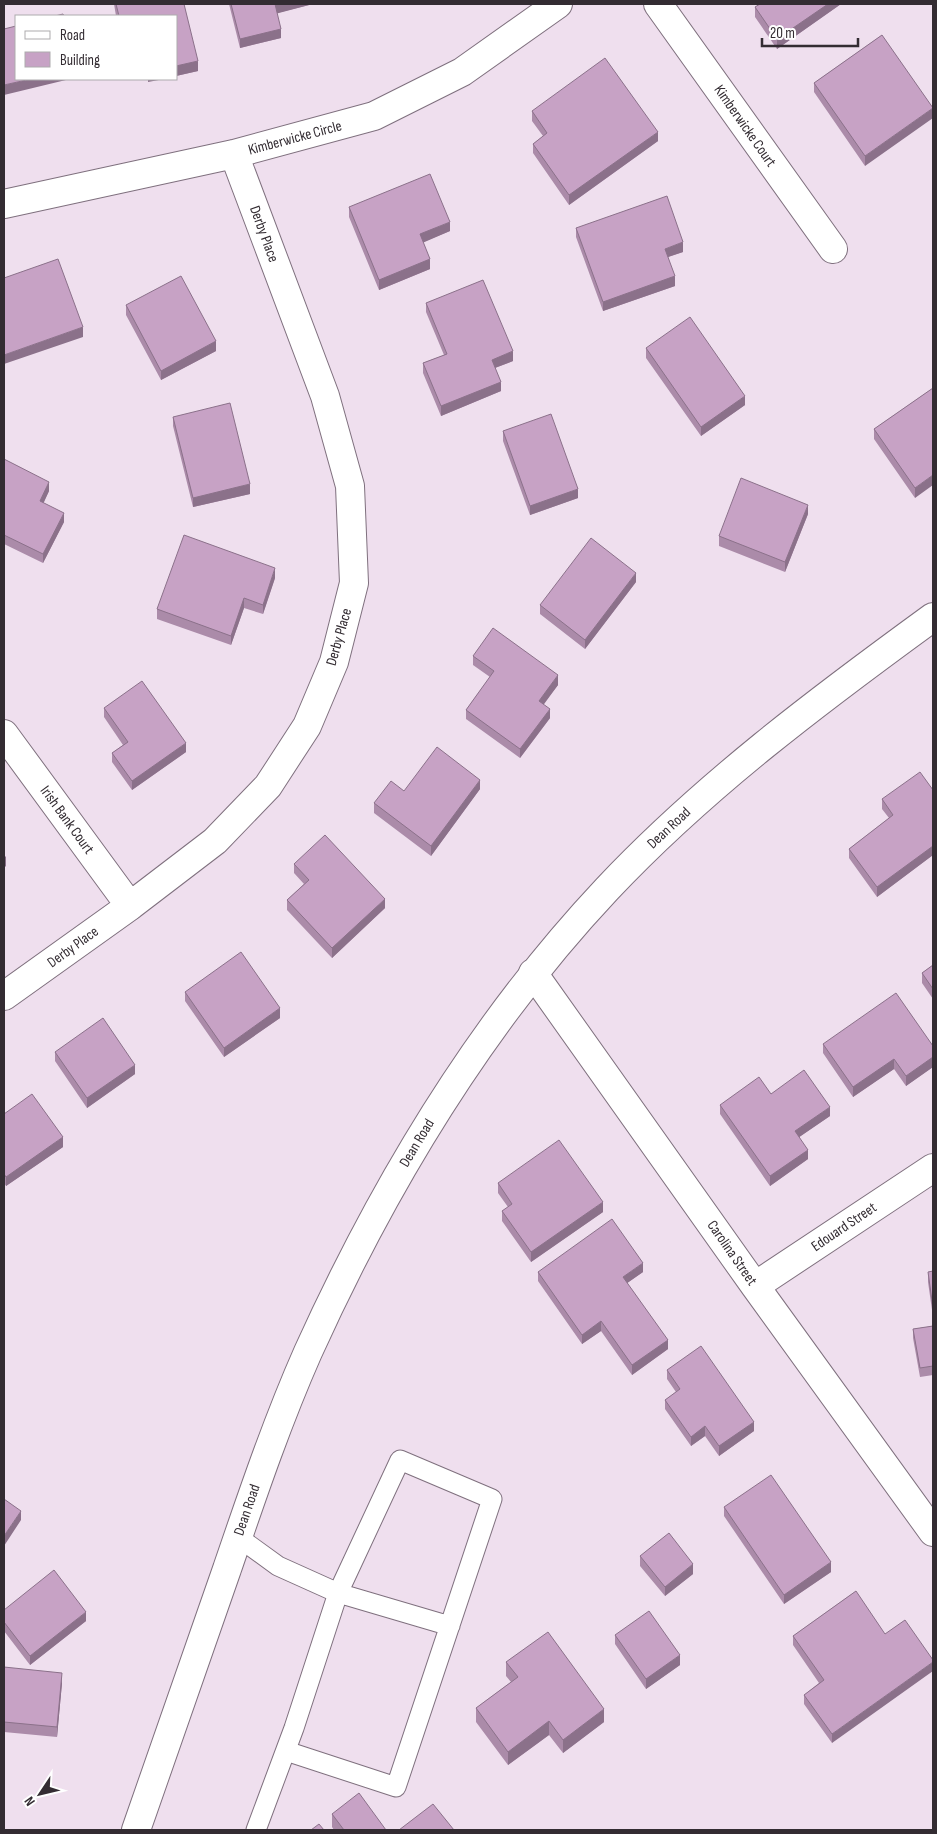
<svg xmlns="http://www.w3.org/2000/svg" width="937" height="1834" font-family="'Sofia Sans Condensed',sans-serif">
<style>
.lines{fill:none;stroke-linecap:round;stroke-linejoin:round}
.lane-casing{stroke:#7f707e;stroke-width:21}
.street-casing{stroke:#7f707e;stroke-width:30}
.secondary-casing{stroke:#7f707e;stroke-width:30}
.lane{stroke:#fff;stroke-width:19}
.street{stroke:#fff;stroke-width:28}
.secondary{stroke:#fff;stroke-width:28}
.wall{fill:#ab8ba9}
.shaded-wall{fill:#8b718a}
.building{fill:#c7a2c5;stroke:#8b718a}
.labels{text-anchor:middle;dominant-baseline:central;stroke-width:4.5;stroke-linejoin:round;paint-order:stroke}
.street-label{font-size:15px;fill:#332c32;stroke:#fff}
</style>
<rect width="100%" height="100%" fill="#efdfee"/>
<g class="lines">
<g class="lane-casing">
<path id="lane" d="M238 1537 278 1566 338 1593 294 1728 256 1830
M286 1751 396 1787 492 1499 400 1460 338 1593 450 1626"/>
</g>
<g class="street-casing">
<path id="street" d="M658 4 833 249
M4 204 234 154 374 116 462 72 558 4
M4 734 130 906
M533 973 755 1286 933 1532
M4 996 130 906 215 841 268 786 307 726 334 662 354 583 350 486 325 396 234 154
M755 1286 933 1168"/>
</g>
<g class="secondary-casing">
<path id="secondary" d="M136 1830C167 1743 197 1656 227 1569 252 1496 277 1422 308 1352 384 1184 480 1024 607 889 704 786 819 700 933 617"/>
</g>
<use href="#lane" class="lane"/>
<use href="#street" class="street"/>
<use href="#secondary" class="secondary"/>
</g>
<path class="wall" d="M114 4H184L198 71 176 76V16H116Z
M229 4H313L277 13 281 38 240 48Z
M841 4 777 49 755 17V7Z
M882 35 865 166 814 92V83Z
M532 111 658 141 569 205 533 153V144L543 136 532 121Z
M349 207 450 231 423 242 430 269 379 290 349 217Z
M576 228 683 252 668 257 675 286 603 311 576 237Z
M426 303 513 361 495 368 501 391 441 416 423 373V363L444 355 426 312Z
M126 305 216 351 161 380 126 315Z
M646 348 745 405 701 436 646 358Z
M933 388 915 498 874 439V429Z
M173 417 250 494 193 507 173 426Z
M503 431 578 498 530 515 503 441Z
M4 459 49 491 43 503 64 522 43 563 4 544Z
M808 514 785 572 719 546V536Z
M275 578 263 614 244 608 231 645 157 619V609Z
M636 582 585 649 540 614V605Z
M473 656 558 685 543 704 550 718 520 758 466 719V710L490 677 473 665Z
M104 708 186 752 132 790 112 762V753L123 745 104 717Z
M480 789 431 856 374 813V803L404 791Z
M933 790V855L877 897 849 858V849L889 818 882 809V799Z
M294 864 385 908 332 958 287 910V900L304 884 294 873Z
M933 965V999L922 983V973Z
M185 992 280 1018 224 1057 185 1001Z
M823 1044 933 1046V1067L906 1086 894 1069 853 1097 823 1053Z
M55 1052 135 1074 87 1108 55 1061Z
M771 1094 830 1116 799 1137 808 1159 770 1186 720 1114V1105Z
M4 1114 63 1147 6 1186 4 1183Z
M498 1183 603 1212 531 1262 502 1221V1211L508 1207 498 1193Z
M933 1271V1317L928 1282V1272Z
M538 1272H643L627 1283 668 1349 632 1375 601 1331 582 1344 538 1281Z
M933 1326V1375L920 1377 913 1338V1329Z
M667 1370 754 1431 719 1456 705 1436 691 1446 665 1409V1400L676 1392 667 1379Z
M724 1507 831 1572 784 1604 724 1516Z
M640 1556 693 1574 665 1596 640 1566Z
M856 1591 832 1743 804 1704V1695L819 1683 793 1645V1636Z
M4 1610 86 1621 30 1665 4 1631Z
M615 1635 680 1665 646 1689 615 1644Z
M506 1662 604 1722 563 1753 549 1735 508 1765 476 1722V1708L511 1682 506 1676Z
M4 1667 62 1683 57 1737 4 1732Z
M332 1814 386 1830H334L332 1827Z"/>
<path class="shaded-wall" d="M275 4H313L275 14Z
M828 4H841L777 49V39Z
M281 29V38L240 48V39Z
M198 61V71L176 76V66Z
M31 79H70L4 95V85Z
M148 79H164L148 82Z
M933 108V118L865 166V156Z
M658 132V141L569 205V195Z
M450 222V231L420 244V234Z
M683 242V252L665 258V249Z
M430 259V269L379 290V280Z
M675 276V286L603 311V302Z
M83 327V337L4 364V355Z
M216 341V351L161 380V371Z
M513 351V361L492 369V360Z
M501 382V391L441 416V406Z
M745 396V405L701 436V427Z
M933 475V485L915 498V488Z
M49 482V491L40 511V501Z
M250 484V494L193 507V498Z
M578 489V498L530 515V506Z
M808 505V514L785 572V562Z
M64 513V522L43 563V554Z
M275 568V578L263 614V605Z
M636 573V582L585 649V640Z
M244 598V608L231 645V636Z
M558 675V685L539 711V701Z
M550 709V718L520 758V749Z
M186 743V752L132 790V781Z
M480 780V789L431 856V846Z
M933 846V855L877 897V887Z
M6 856V866L4 868V858Z
M385 899V908L332 958V948Z
M280 1008V1018L224 1057V1048Z
M933 1057V1067L906 1086V1076Z
M894 1059V1069L853 1097V1087Z
M135 1065V1074L87 1108V1098Z
M830 1107V1116L795 1140V1131Z
M63 1137V1147L6 1186V1177Z
M808 1150V1159L770 1186V1176Z
M603 1202V1212L531 1262V1252Z
M643 1263V1272L623 1286V1277Z
M601 1321V1331L582 1344V1335Z
M668 1340V1349L632 1375V1365Z
M754 1422V1431L719 1456V1446Z
M705 1426V1436L691 1446V1437Z
M21 1511V1520L4 1546V1536Z
M831 1562V1572L784 1604V1595Z
M693 1564V1574L665 1596V1587Z
M86 1612V1621L30 1665V1656Z
M680 1655V1665L646 1689V1679Z
M933 1662V1671L832 1743V1734Z
M62 1673V1683L57 1737V1727Z
M604 1709V1722L563 1753V1740Z
M549 1721V1735L508 1765V1752Z"/>
<path class="building" d="M116 4H184L198 61 176 66V16H119Z
M231 4H276H275L281 29 240 39Z
M760 4H828L777 39 755 7Z
M63 14 64 16H55Z
M16 26V79H31L4 85V29Z
M882 35 933 108 865 156 814 83Z
M605 58 658 132 569 195 533 144 547 133 532 111Z
M430 174 450 222 420 234 430 259 379 280 349 207Z
M667 196 683 242 665 249 675 276 603 302 576 228Z
M58 259 83 327 4 355V278Z
M181 276 216 341 161 371 126 305Z
M483 280 513 351 492 360 501 382 441 406 423 363 447 354 426 303Z
M690 317 745 396 701 427 646 348Z
M933 388V475L915 488 874 429Z
M230 403 250 484 193 498 173 417Z
M551 414 578 489 530 506 503 431Z
M4 459 49 482 40 501 64 513 43 554 4 535Z
M741 478 808 505 785 562 719 536Z
M184 535 275 568 263 605 244 598 231 636 157 609Z
M591 538 636 573 585 640 540 605Z
M493 628 558 675 539 701 550 709 520 749 466 710 494 671 473 656Z
M142 681 186 743 132 781 112 753 128 742 104 708Z
M437 747 480 780 431 846 374 803 391 781 404 791Z
M920 772 933 790V846L877 887 849 849 893 815 882 799Z
M325 835 385 899 332 948 287 900 309 880 294 864Z
M241 952 280 1008 224 1048 185 992Z
M933 965V989L922 973Z
M896 993 933 1046V1057L906 1076 894 1059 853 1087 823 1044Z
M103 1018 135 1065 87 1098 55 1052Z
M804 1070 830 1107 795 1131 808 1150 770 1176 720 1105 759 1077 771 1094Z
M32 1094 63 1137 6 1177 4 1174V1114Z
M559 1140 603 1202 531 1252 502 1211 512 1204 498 1183Z
M612 1219 643 1263 623 1277 668 1340 632 1365 601 1321 582 1335 538 1272Z
M933 1271V1308L928 1272Z
M933 1326V1366L920 1368 913 1329Z
M701 1346 754 1422 719 1446 705 1426 691 1437 665 1400 680 1389 667 1370Z
M771 1475 831 1562 784 1595 724 1507Z
M4 1499 21 1511 4 1536Z
M669 1533 693 1564 665 1587 640 1556Z
M54 1570 86 1612 30 1656 4 1622V1610Z
M856 1591 885 1634 905 1620 933 1660V1662L832 1734 804 1695 824 1680 793 1636Z
M649 1611 680 1655 646 1679 615 1635Z
M548 1632 604 1709 563 1740 549 1721 508 1752 476 1708 518 1677 506 1662Z
M4 1667 62 1673 57 1727 4 1722Z
M359 1793 386 1830H344L332 1814Z
M433 1804 454 1830H399Z
M319 1824 324 1830H311Z"/>
<g class="labels">
<g class="street-label">
<text transform="translate(745 126) rotate(55)">Kimberwicke Court</text>
<text transform="translate(295 138) rotate(-15)">Kimberwicke Circle</text>
<text transform="translate(264 234) rotate(70)">Derby Place</text>
<text transform="translate(339 637) rotate(-74)">Derby Place</text>
<text transform="translate(67 820) rotate(54)">Irish Bank Court</text>
<text transform="translate(669 828) rotate(-43)">Dean Road</text>
<text transform="translate(73 947) rotate(-36)">Derby Place</text>
<text transform="translate(417 1143) rotate(-59)">Dean Road</text>
<text transform="translate(844 1227) rotate(-34)">Edouard Street</text>
<text transform="translate(732 1253) rotate(55)">Carolina Street</text>
<text transform="translate(247 1510) rotate(-71)">Dean Road</text>
</g>
</g>
<rect width="937" height="1834" fill="none" stroke="#332c32" stroke-width="10"/>
<rect x="15" y="15" width="162" height="65" fill="#ffffff" stroke="#adabad"/>
<rect x="25" y="31" width="25" height="8" fill="#ffffff" stroke="#adabad"/>
<text x="60" y="40" font-size="15" fill="#332c32">Road</text>
<rect x="25" y="52" width="25" height="15" fill="#c7a2c5" stroke="#adabad"/>
<text x="60" y="65" font-size="15" fill="#332c32">Building</text>
<g transform="translate(40 1794) rotate(235)" stroke="#ffffff" stroke-width="4" paint-order="stroke">
<path d="M0-4L9 19L0 12L-9 19Z" fill="#332c32"/>
<text y="-8" font-size="14" font-weight="bold" text-anchor="middle" fill="#332c32">N</text>
</g>
<path d="M762 38v8h96v-8" fill="none" stroke="#332c32" stroke-width="2.5"/>
<text x="770" y="38" font-size="15" fill="#332c32" stroke="#ffffff" stroke-width="4" paint-order="stroke">20 m</text>
</svg>
